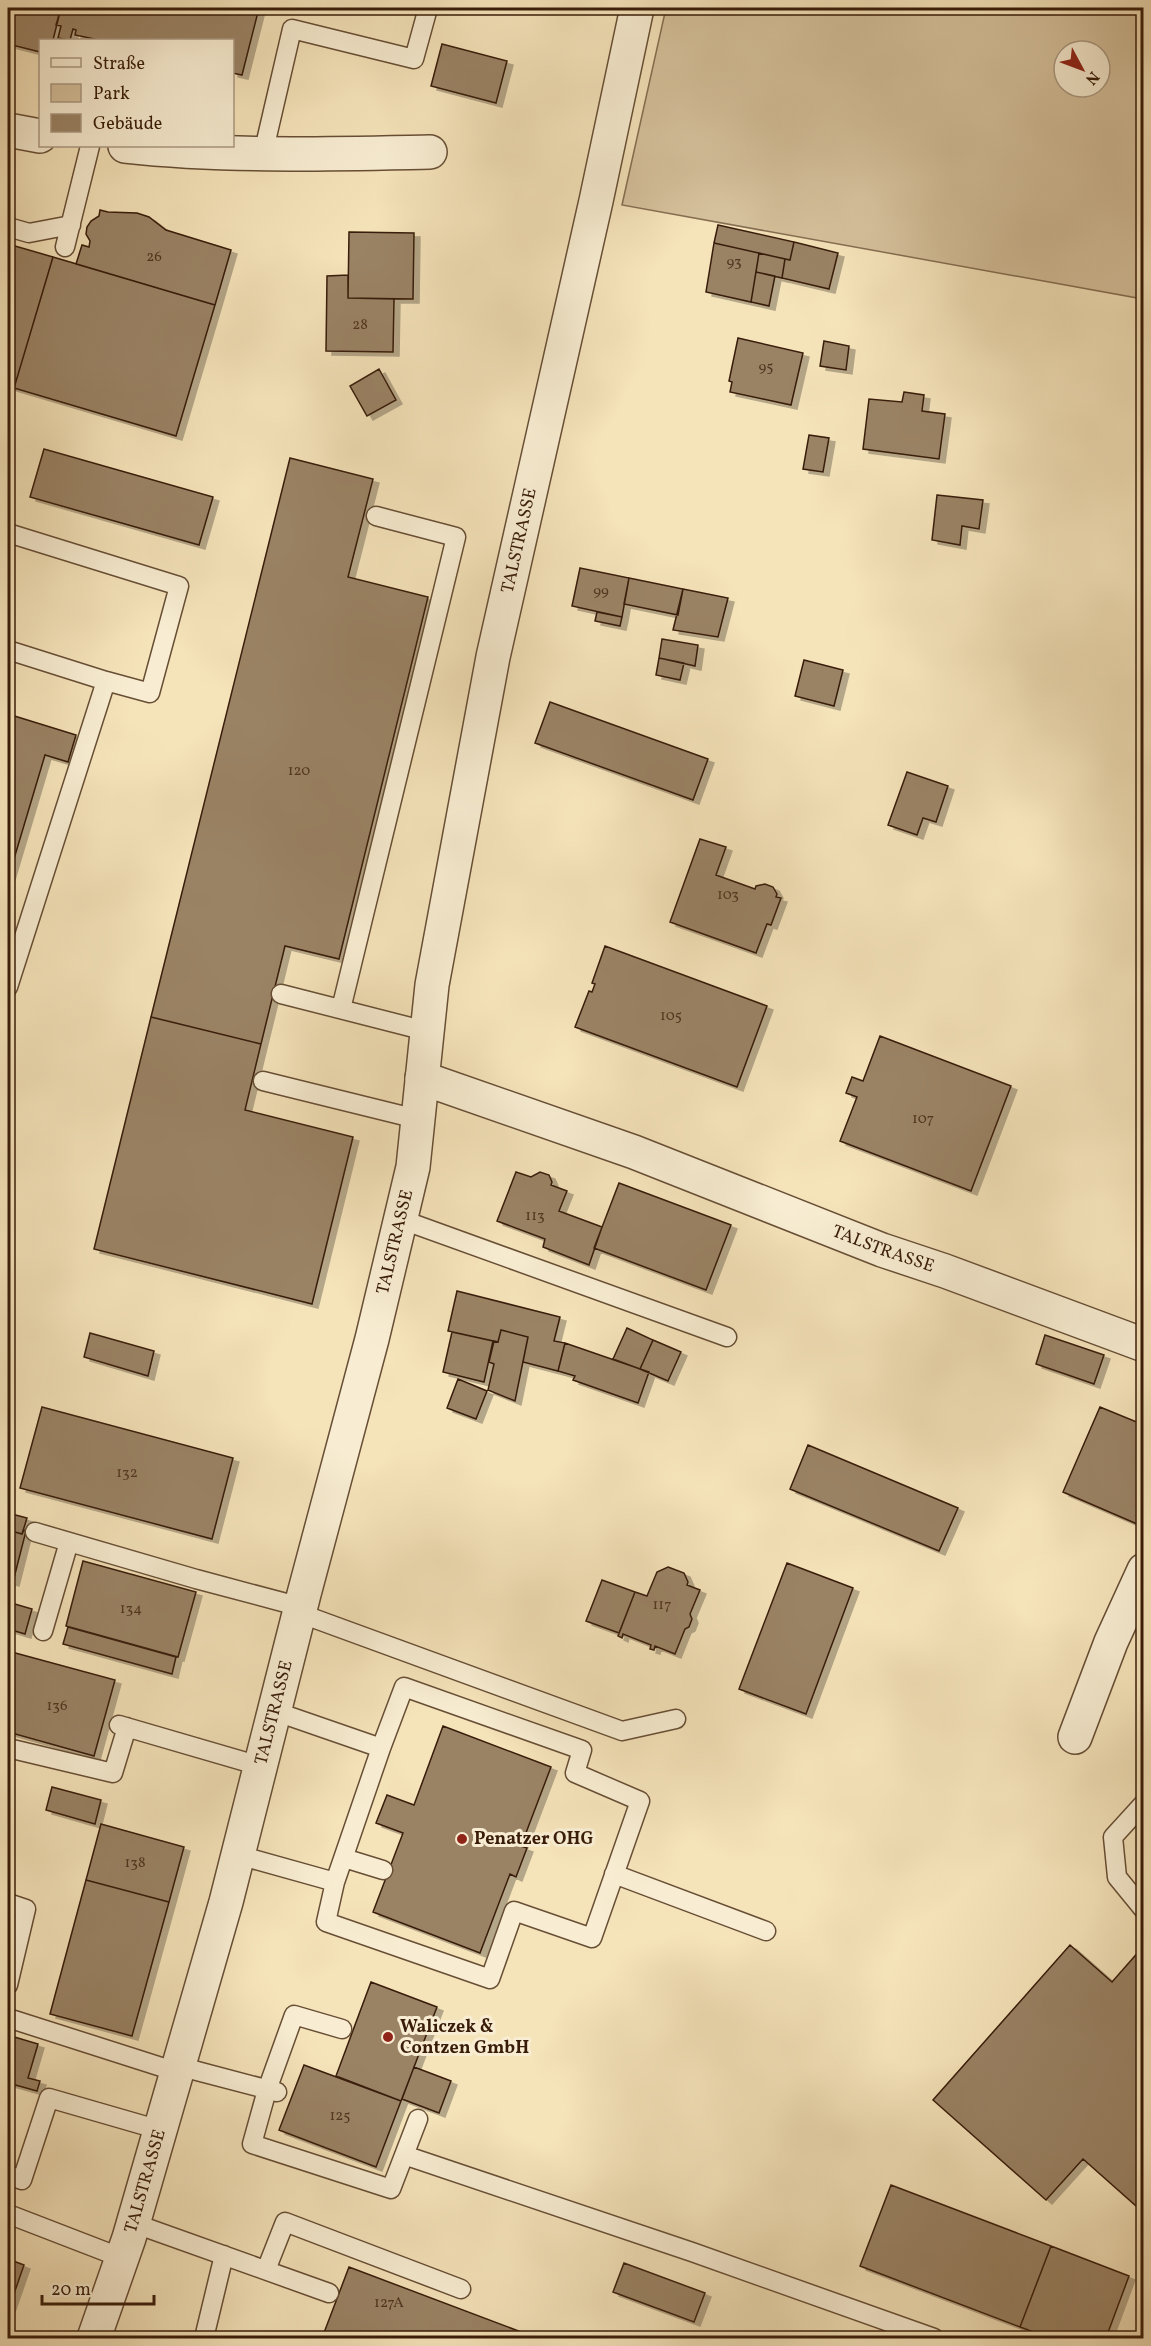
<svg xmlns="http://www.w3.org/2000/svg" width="1151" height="2346" font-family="Vollkorn,serif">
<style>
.green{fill:#d5c19c;stroke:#866e52;stroke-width:1.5;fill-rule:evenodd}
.building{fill:#9a8365;stroke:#381c09;stroke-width:1.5;filter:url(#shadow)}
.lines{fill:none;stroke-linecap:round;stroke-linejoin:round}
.service-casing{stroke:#674e35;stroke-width:21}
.minor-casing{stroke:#674e35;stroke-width:36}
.service{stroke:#f8edd2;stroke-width:18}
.minor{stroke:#f8edd2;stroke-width:33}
.poi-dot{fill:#8f2418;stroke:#f8edd2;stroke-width:2}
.labels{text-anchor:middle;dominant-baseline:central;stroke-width:6;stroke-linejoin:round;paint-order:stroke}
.number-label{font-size:15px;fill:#503620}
.street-label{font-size:18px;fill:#381c09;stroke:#f8edd2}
.poi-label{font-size:18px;font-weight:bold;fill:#381c09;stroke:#f8edd2;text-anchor:start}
</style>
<defs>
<filter id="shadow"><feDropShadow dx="6" dy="4" stdDeviation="0" flood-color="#0004"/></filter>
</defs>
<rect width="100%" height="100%" fill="#f5e3ba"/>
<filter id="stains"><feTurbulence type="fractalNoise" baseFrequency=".00333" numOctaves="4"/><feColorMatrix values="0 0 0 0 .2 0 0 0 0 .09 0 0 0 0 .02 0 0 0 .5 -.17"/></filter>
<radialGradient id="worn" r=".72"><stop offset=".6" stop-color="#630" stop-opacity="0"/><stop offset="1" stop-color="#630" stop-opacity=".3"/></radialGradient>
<path class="green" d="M666 8H1131L1144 27 1143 299 622 205ZM1064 51H1100V87H1064Z"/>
<path class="building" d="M8 8H61L53 40H40V52L8 44Z
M61 8H259L242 75 232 73V40H99L75 35 76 30 73 29 70 40 58 38 61 26 56 25Z
M442 44 507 61 496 103 431 86Z
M100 210 108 212 137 213 149 217 166 230 231 250 215 305 76 264 82 245 89 247 90 241 86 234 87 227 91 221 99 216Z
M718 225 794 242 790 260 714 243Z
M349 232 414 233 413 299 348 298Z
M794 242 838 253 829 289 782 278 785 259 790 260Z
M714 243 759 253 751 302 706 292Z
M8 244 53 257 14 388 8 386Z
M759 253 785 259 782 278 756 272Z
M53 257 215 305 176 436 14 388Z
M756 272 775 276 769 306 751 302Z
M348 275V298L394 299 393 352 326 351 327 276Z
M738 338 803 353 791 405 730 392 732 382 729 381Z
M824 341 849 346 846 370 820 366Z
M379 369 396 400 367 416 350 386Z
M904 392 924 395 922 411 945 414 939 459 863 449 869 399 902 402Z
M809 435 829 438 823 472 803 469Z
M44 449 213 497 199 545 30 497Z
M290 458 373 479 348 577 428 597 339 959 285 946 261 1044 151 1017Z
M937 495 983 500 979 529 962 526 960 545 932 540Z
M580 568 629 578 622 617 572 606Z
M629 578 683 589 678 615 624 604Z
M683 589 728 598 718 637 673 630Z
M597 612 622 617 620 626 595 621Z
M662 639 698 645 695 666 659 658Z
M659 658 684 663 680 680 656 675Z
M804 660 843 670 834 706 795 696Z
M550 702 708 759 693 800 535 743Z
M8 714 76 735 68 762 45 755 8 879Z
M907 772 948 786 936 822 923 818 917 835 888 825Z
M700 839 726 847 716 875 755 889 756 886 765 884 773 887 777 894 776 897 781 898 771 925 767 924 756 953 670 922Z
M605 946 767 1006 737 1087 575 1027 589 991 592 992 595 984 592 983Z
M151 1017 261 1044 245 1110 353 1137 312 1304 94 1249Z
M880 1036 1011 1086 971 1191 840 1141 857 1097 846 1093 852 1077 863 1081Z
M516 1172 531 1177 540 1172 549 1175 552 1182 551 1185 567 1191 559 1211 602 1227 589 1265 543 1247 545 1239 497 1221Z
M619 1183 731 1225 706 1290 594 1248Z
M457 1291 560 1317 554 1341 565 1343 558 1371 523 1362 528 1337 501 1330 498 1342 448 1331Z
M627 1328 653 1340 640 1369 613 1359Z
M501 1330 528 1337 515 1401 488 1390 494 1364 489 1362 494 1341 498 1342Z
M452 1332 493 1341 484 1382 443 1372Z
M90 1333 154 1351 148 1376 84 1357Z
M1045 1335 1104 1355 1094 1384 1036 1364Z
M653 1340 681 1352 668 1381 640 1369Z
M565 1343 649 1372 638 1403 573 1380 575 1376 558 1371Z
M458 1379 487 1391 476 1419 447 1408Z
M42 1407 233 1458 212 1539 20 1488Z
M1100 1407 1144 1425V1508L1137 1524 1063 1492Z
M808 1445 958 1508 939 1551 790 1489Z
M8 1513 27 1518 22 1534 8 1530Z
M8 1530 22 1534 24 1530 26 1531 13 1582 10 1581 11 1576 8 1575Z
M83 1561 196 1592 178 1657 66 1626Z
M787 1563 853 1588 806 1714 739 1689Z
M668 1567 684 1573 688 1582 687 1585 700 1590 690 1614 692 1619 689 1627 685 1629 675 1654 655 1646 654 1650 650 1649 651 1645 623 1634 622 1638 618 1636 635 1592 647 1596 657 1572Z
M602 1580 635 1592 619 1633 586 1621Z
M8 1602 32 1609 25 1634 8 1629Z
M68 1627 176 1657 172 1674 63 1644Z
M8 1651 115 1680 94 1756 8 1732Z
M443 1726 551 1767 521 1846 527 1848 516 1877 510 1874 480 1953 373 1912 403 1833 376 1823 387 1795 414 1805Z
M52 1787 101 1800 95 1824 46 1810Z
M101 1824 184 1847 169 1902 86 1880Z
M86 1880 169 1902 132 2036 50 2014Z
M1070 1945 1112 1982 1141 1949 1144 1951V2213L1083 2159 1046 2200 933 2100Z
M371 1982 437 2007 401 2101 336 2076Z
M11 2036 38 2044 28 2078 40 2081 37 2091 8 2083V2048Z
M304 2065 401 2101 376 2167 279 2130Z
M414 2067 451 2081 439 2113 402 2099Z
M891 2185 1051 2246 1020 2327 860 2266Z
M1051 2246 1129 2276 1106 2338H1050L1020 2327Z
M8 2259 24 2265 8 2311Z
M624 2263 705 2293 694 2322 613 2292Z
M349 2267 537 2338H322Z"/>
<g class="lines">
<g class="service-casing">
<path id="service" d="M263 154 292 29 414 59 428 8
M8 227 29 233 71 225
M65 247 90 146
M8 533 179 586 150 693 106 681
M8 650 106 681 8 987
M281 994 426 1031
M341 1009 456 537 376 516
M263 1081 417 1119
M400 1219 727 1337
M35 1532 196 1579 301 1607
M299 1613 622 1731 676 1719
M43 1631 69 1542
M119 1725 260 1766
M8 1748 113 1773 127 1727
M1144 1803 1113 1837 1117 1877 1144 1910
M238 1855 335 1882 381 1748 274 1711
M344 1858 383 1870
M614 1874 766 1931
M335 1882 326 1922 490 1979 514 1911 592 1938 640 1801 575 1773 582 1750 404 1687 381 1748
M8 1903 26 1909 8 1985
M8 2018 177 2072
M342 2029 294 2015 267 2090 252 2144 391 2189 418 2119
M178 2066 277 2092
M404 2155 692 2252 934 2338
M8 2175 22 2180 49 2098 160 2130
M8 2214 122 2258
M133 2223 329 2293
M266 2270 285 2222 461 2289
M204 2338 224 2255"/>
</g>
<g class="minor-casing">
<g id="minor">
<path d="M8 130 40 136"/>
<path d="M125 146C227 157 328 154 430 152"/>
<path id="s1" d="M422 1078 634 1152 882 1250 945 1271 1144 1345"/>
<path d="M1075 1737 1111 1642 1144 1570"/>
<path id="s2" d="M94 2338 129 2238 226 1902 304 1594 372 1339 413 1167 432 985 493 657 596 201 637 8"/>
</g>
</g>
<use href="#service" class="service"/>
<use href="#minor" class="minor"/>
</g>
<g class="poi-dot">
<circle cx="462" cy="1839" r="6"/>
<circle cx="388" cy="2037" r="6"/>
</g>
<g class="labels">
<g class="number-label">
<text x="154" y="257">26</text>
<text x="734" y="262">93</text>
<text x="360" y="325">28</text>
<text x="766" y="367">95</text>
<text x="601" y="591">99</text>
<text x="299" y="771">120</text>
<text x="728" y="895">103</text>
<text x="671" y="1016">105</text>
<text x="923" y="1119">107</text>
<text x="535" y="1216">113</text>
<text x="127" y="1473">132</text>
<text x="662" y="1605">117</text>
<text x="131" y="1609">134</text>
<text x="57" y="1706">136</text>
<text x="135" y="1863">138</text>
<text x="340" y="2116">125</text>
<text x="389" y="2303">127A</text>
</g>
<g class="street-label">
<text stroke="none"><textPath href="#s2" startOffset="1850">TALSTRASSE</textPath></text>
<text stroke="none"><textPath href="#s2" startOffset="1137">TALSTRASSE</textPath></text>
<text stroke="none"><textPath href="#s1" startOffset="492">TALSTRASSE</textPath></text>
<text stroke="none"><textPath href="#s2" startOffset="651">TALSTRASSE</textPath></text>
<text stroke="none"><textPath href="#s2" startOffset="165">TALSTRASSE</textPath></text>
</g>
<g class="poi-label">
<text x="474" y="1839">Penatzer OHG</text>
<text x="400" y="2027">Waliczek &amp;<tspan x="400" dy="21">Contzen GmbH</tspan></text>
</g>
</g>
<rect width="1151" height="2346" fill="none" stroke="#f5e3ba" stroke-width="30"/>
<rect x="9" y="9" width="1133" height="2328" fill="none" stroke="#381c09" stroke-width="3"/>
<rect x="15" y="15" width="1121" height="2316" fill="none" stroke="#381c09" stroke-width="1.5"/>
<rect x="39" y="39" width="195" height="108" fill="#f8edd2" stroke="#ab9982" stroke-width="1.5"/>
<rect x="51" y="58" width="30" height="9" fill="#f8edd2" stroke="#ab9982" stroke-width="1.5"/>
<text x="93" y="69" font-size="18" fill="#381c09">Straße</text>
<rect x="51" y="84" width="30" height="18" fill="#d5c19c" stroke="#ab9982" stroke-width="1.5"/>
<text x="93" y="99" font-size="18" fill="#381c09">Park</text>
<rect x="51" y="114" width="30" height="18" fill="#9a8365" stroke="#ab9982" stroke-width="1.5"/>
<text x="93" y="129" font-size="18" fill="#381c09">Gebäude</text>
<g transform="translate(1082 69) rotate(131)"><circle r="28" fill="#f8edd2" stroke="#ab9982" stroke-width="1.5"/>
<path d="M0-4.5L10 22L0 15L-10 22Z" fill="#8f2418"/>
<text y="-9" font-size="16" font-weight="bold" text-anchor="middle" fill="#381c09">N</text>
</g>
<path d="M42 2295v9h112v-9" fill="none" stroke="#381c09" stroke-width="3"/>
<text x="51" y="2295" font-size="18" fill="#381c09" stroke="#f8edd2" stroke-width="4.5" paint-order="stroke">20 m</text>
<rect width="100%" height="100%" filter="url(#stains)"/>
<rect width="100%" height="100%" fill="url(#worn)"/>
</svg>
